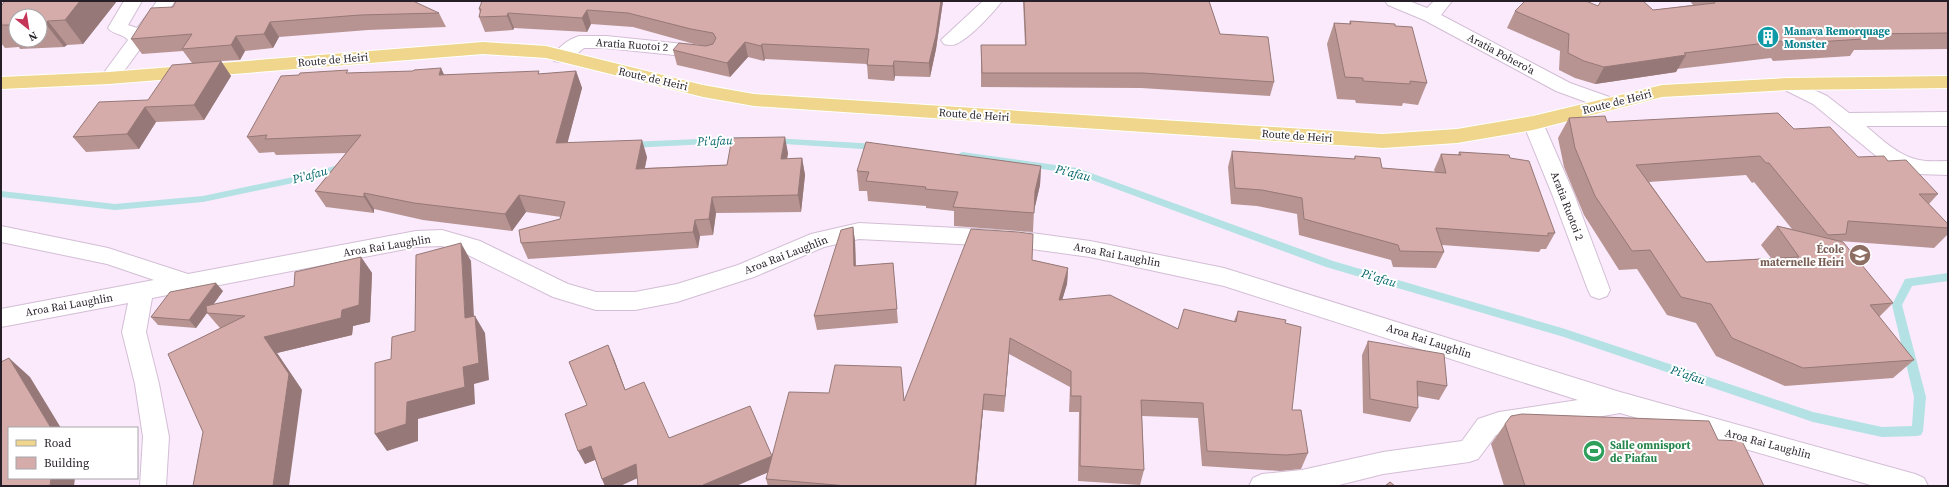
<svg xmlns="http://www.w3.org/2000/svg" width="1949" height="487" font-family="'Source Serif 4',serif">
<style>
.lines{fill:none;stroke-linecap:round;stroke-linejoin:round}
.stream{fill:#b3e1e4;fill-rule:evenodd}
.minor-casing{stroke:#d3bed5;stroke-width:2}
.major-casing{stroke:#fff;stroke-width:2}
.minor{fill:#fff;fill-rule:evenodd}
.major{fill:#efd68c;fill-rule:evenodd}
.wall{fill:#b79492;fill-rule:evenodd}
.shaded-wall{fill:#957877}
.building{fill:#d5acaa;stroke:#957877}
.labels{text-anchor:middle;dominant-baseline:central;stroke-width:4;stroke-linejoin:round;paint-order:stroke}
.culture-label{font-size:11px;font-weight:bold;fill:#0d838f;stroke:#fff;text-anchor:start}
.street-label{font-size:11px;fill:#261f27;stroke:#fff}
.education-label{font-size:11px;font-weight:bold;fill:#785e54;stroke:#fff;text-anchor:end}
.leisure-label{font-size:11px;font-weight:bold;fill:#27864d;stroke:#fff;text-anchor:start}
.water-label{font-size:12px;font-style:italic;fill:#03646a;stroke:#fff}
</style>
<rect width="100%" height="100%" fill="#faeafc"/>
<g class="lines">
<path class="stream" d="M744 137 749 140 747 142 630 148 625 145 630 142Z
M772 138 878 144 883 147 878 150 769 143 767 141Z
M962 152 1077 168 1333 261 1565 329 1813 412 1882 427 1912 426 1914 397 1892 305 1905 279 1948 273V281L1912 286 1902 305 1926 397 1923 431 1921 435 1917 436 1882 437 1813 422 1564 337 1326 267 1076 174 959 157 957 155Z
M346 163 351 166 349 168 298 182 203 202 115 210 1 197V191L115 204 203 196 298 176Z"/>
<g class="minor-casing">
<path id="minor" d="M124 1H142L128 25 137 28 147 15 150 14 149 13 157 1H175L164 17 161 18 159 23 116 82 109 84 102 82 100 78 128 40C122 33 113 35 108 28Z
M983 1H1002C993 13 970 38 956 44 951 46 948 45 944 44L941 40Z
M1385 1H1409L1427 8 1434 1H1452L1441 15 1570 83 1615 99 1618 104 1615 109 1608 110 1556 91 1424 20 1388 5Z
M579 36H606L703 46 710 48 712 52 710 56 703 58 606 48H584C574 56 567 64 554 61L552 57C557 48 569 39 579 36Z
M1788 78 1827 96 1849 113 1948 112V126H1866C1881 139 1899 156 1919 160 1928 162 1939 161 1948 161V175L1918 174 1891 165 1875 155 1813 104 1781 88 1778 84 1781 80Z
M1533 116 1540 118 1543 123 1574 194 1610 290 1607 296 1599 299 1591 296 1588 290 1552 194 1523 123 1526 118Z
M859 223 1017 231 1090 241 1224 268 1620 392 1915 474 1924 478 1928 486H1874L1620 413 1499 434 1496 435 1478 459 1469 462 1383 474 1335 486H1249L1253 478 1262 474 1302 470 1383 452 1462 441 1478 419 1499 412 1578 400 1224 286 1090 257 1017 247 859 239 824 247 754 277 677 302 635 310H596L553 297 464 253 442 246 416 247 152 298 146 332 159 384 169 437 166 486H140L143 437 135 384 122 332 128 303 1 327V309L154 280 107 264 1 242V226L108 248 188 274 416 231 442 230 480 241 568 284 596 292H635L677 284 738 265 811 234Z"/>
</g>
<g class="major-casing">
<path id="major" d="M483 42 546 46 703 85 754 94 1383 134 1457 129 1533 116 1662 85 1788 78 1948 76V88L1788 90 1662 97 1533 130 1457 143 1383 148 754 106 703 97 546 58 483 54 109 84 1 89V77L109 72Z"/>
</g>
<use href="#minor" class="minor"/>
<use href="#major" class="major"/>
</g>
<path class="wall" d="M117 1 83 44 67 45 64 47 20 49 19 47 5 48 1 43V6ZM16 16H40V40H16Z
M943 1 936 49 930 77 895 76 894 81 868 79 867 64 765 59 764 61 748 57 730 77 677 65 673 50 706 46 694 44 633 27 591 24 587 32 514 28 513 30 485 32 479 17 480 13 479 9Z
M1023 1H1209L1220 34 1274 82 1270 96 1141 88 981 87V45H1025Z
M1690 1H1948V49L1854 50 1850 56 1773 61 1771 58 1677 69 1676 72 1595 84 1575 78 1559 70 1560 51 1507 28 1515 11 1598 6 1653 10 1693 5Z
M173 7 439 13 446 27 368 30 279 37 273 48 245 51 240 60 221 61 231 76 204 120 156 122 139 149 86 152 73 137 148 100 192 63 183 51 142 54 131 39Z
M1350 21 1395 26 1427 83 1418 105 1403 103 1402 106 1356 103 1355 100 1337 99 1327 44 1334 23 1349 24Z
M576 71 582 88 567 143 647 157 645 168 727 165 788 153 787 159 802 158 805 175 801 212 716 213 713 235 700 236 698 248 528 259 521 243 560 219 561 217 526 212 512 231 423 220 374 209V213L326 207 315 191 346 153 276 155 274 152 259 153 247 137 349 73 444 75 540 74Z
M1569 118 1607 122 1794 129 1858 157 1888 161 1938 194 1929 204 1948 224V234L1934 248 1840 241H1839L1893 303 1879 317 1914 360 1893 378 1785 386 1716 356 1696 323 1667 315 1637 269 1619 270 1584 215 1564 167 1558 138ZM1746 175 1752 183 1754 182 1792 229 1777 226 1761 245 1771 258 1706 262 1649 182Z
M1232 151 1354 159 1355 156 1382 168 1435 172 1434 170 1441 154 1458 155 1459 152 1510 158 1555 233 1546 249H1541L1539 252 1442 245 1444 252 1436 268 1393 267 1391 260 1299 235 1297 214 1257 206 1231 204 1228 167Z
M1041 166 1040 185 1034 210 1033 232 954 226V211L926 208V206L868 201 867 191H859L857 171Z
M853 227 855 241 856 266 893 263 898 323 817 330 814 316Z
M361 257 372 273 370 322 353 326 352 335 277 353 302 390 220 328 207 313 196 328 158 325 151 317 223 291 213 305 294 286Z
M1032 260 1068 268 1067 284 1062 300 1178 329 1234 321 1238 311 1285 323 1292 410 1308 453 1301 469 1280 471 1202 466 1198 418 1142 416 1144 470 1140 485 1078 481 1079 412H1069L1070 387 1009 354 1004 412 983 410 976 486H768L766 479 768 472 736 486H638L637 478 620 486H605L602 479 595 460 585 464 587 405 614 359 625 389 669 438 772 456 904 401Z
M1368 341 1447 386 1439 400 1417 396 1418 408 1410 422 1363 413 1362 355Z
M1505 424 1718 440 1764 486H1504L1491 444Z"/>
<path class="shaded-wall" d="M80 1H117L83 44 65 20Z
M941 1H943L936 49 930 77 929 63Z
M587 10 591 24 587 32 582 18Z
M508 13 514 28 513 30 507 16Z
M48 21 67 45 64 47 45 23Z
M270 22 279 37 273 48 264 34Z
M236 36 245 51 240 60 231 45Z
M745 42 748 57 730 77 727 63Z
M762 44 765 59 764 61 761 46Z
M1686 55 1676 72 1595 84 1604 67Z
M221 61 231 76 204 120 194 105Z
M894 61 895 76 894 81 893 66Z
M441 68 449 85 439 75Z
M576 71 582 88 563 160 556 143Z
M145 107 156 122 139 149 127 134Z
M785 137 788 153 784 176 781 159Z
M642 140 647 157 641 185 636 169Z
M802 158 805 175 801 212 798 195Z
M1041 166 1040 185 1034 211 1035 191Z
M364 193 374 209V213L364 197Z
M519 195 526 212 512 231 505 214Z
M712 197 716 213 713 235 709 219Z
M695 220 700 236 698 248 693 232Z
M853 227 855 241 856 281 854 266Z
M461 243 471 261 475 336 465 318Z
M361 257 372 273 370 322 353 326 352 335 277 353 302 390 289 486H273L264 337 342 310Z
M1068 268 1067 284 1057 317 1059 300Z
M216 283 223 291 196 328 189 320Z
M475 316 485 333 489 380 474 384 475 404 418 419V441L387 451 375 434 407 402 463 367Z
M1010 338 1009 354 1004 412 1005 396Z
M608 345 614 359 630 403 625 390Z
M9 358 30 377 61 428H51Z
M984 394 983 410 976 486H975Z
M591 446 597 459 585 464 578 451Z
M772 456 776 469 736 486H703V485Z
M636 464 642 476 620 486H605L602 479Z
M51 478H75L74 486H50Z"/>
<path class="building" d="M5 1H80L65 20 48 21 45 23 40 24V16H16V25H1L2 23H1V6Z
M176 1H413L439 13 360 15 270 22 264 34 236 36 231 45 182 49 192 34 131 39 151 8 173 7Z
M482 1H941L936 35 929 63 894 61 893 66 867 65 869 49 762 44 761 46 745 42 727 63 673 50 679 43 706 46 713 44 716 38 713 33 691 29 628 13 587 10 582 18 508 13 507 16 479 17 481 9H479Z
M1024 1H1209L1220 34 1268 37 1274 82 1143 73H982L981 45H1026Z
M1525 1H1586L1598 6 1601 1H1643L1653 10 1715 3 1714 1H1948V33L1857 34 1863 39 1785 44 1782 41 1684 53 1686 55 1604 67 1584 61 1568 53 1569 34 1515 11Z
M1350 21 1395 24V26L1412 27 1427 83 1410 81V84L1363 81V78L1345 77 1334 23 1351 24Z
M221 61 194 105 145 107 127 134 73 137 99 102 148 100 172 65Z
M441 68 439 75 539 71 538 74 576 71 556 143 642 140 636 169 727 165 732 138 785 137 781 159 802 158 798 195 712 197 709 219 695 220 693 232 521 243 519 230 560 219 565 202 519 195 505 214 414 203 364 193V197L315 191 361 135 265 139 267 135 247 137 281 76 299 75 300 73 348 70 346 73 413 71 414 70Z
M1778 113 1794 129 1830 127 1858 157 1884 156 1888 161 1906 160 1938 194H1919L1948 224V228L1848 221 1846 234 1828 235 1769 163H1766L1760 156 1636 165 1706 262 1799 257 1777 226 1843 242 1893 303 1870 305 1914 360 1803 368 1732 338 1711 304 1681 297 1650 250 1632 251 1595 196 1575 148 1569 118 1605 116 1607 122Z
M866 142 1041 166 1035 191 1034 213 953 207 958 192 925 189 926 187 866 181 869 172 857 171Z
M1232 151 1355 159V156L1380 158 1382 168 1446 173 1441 154 1461 155 1459 152 1509 155 1510 158 1529 161 1555 233H1548V236L1436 228 1444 252 1400 251 1398 245 1304 219 1302 198 1262 190 1235 188Z
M853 227 854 266 893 263 897 309 814 316 841 230Z
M971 229 1018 232 1033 234 1032 260 1068 268 1059 300 1110 295 1178 329 1184 309 1236 322 1238 311 1286 320 1285 323 1301 327 1292 410H1301L1308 453 1286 455 1207 451 1203 403 1141 400 1144 470 1080 466 1081 396H1071V371L1010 338 1005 396 984 394 975 486H847L766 479 789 392 829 393 835 365 901 367 904 401Z
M461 243 465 318 475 316 479 363 463 367 465 387 407 402 406 424 375 434V363L391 359 392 337 415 331 416 255Z
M361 257 359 305 342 310 341 318 264 337 289 374 273 486H193L203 432 168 354 245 316 207 313 206 306 294 286 295 272Z
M216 283 189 320 151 317 170 292Z
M1368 341 1444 354 1447 386 1417 381 1418 408 1370 399Z
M608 345 625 390 644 382 669 438 750 406 772 456 703 485V486H638L636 464 602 479 591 446 578 451 565 414 587 405 569 362Z
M9 358 51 428H9V478H51L50 486H1V362Z
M1522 414 1709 421 1718 440 1742 441 1764 486H1525L1505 424 1511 416Z
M1390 482 1395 486H1385Z"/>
<defs>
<g id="building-disc" transform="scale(1.15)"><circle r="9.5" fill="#0f9aa8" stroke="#fff"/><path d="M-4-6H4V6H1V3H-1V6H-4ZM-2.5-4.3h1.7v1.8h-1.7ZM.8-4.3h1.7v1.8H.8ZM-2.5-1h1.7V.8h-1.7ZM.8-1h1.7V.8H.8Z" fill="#fff"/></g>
<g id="school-disc" transform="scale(1.15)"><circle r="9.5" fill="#8d6e63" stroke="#fff"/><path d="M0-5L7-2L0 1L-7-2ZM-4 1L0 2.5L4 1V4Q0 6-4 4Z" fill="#fff"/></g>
<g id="stadium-disc" transform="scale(1.15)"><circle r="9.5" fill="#2e9e5b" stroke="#fff"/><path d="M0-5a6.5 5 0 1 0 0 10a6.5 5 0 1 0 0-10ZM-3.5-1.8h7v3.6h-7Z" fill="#fff"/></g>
</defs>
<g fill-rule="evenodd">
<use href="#building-disc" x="1768" y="37"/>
<use href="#school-disc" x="1860" y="255"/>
<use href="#stadium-disc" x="1594" y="451"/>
</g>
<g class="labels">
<g class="culture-label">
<text x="1784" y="31">Manava Remorquage<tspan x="1784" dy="13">Monster</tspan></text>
</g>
<g class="street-label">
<text transform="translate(632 45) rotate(4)">Aratia Ruotoi 2</text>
<text transform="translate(1501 54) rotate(28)">Aratia Pohero'a</text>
<text transform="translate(333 60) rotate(-5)">Route de Heiri</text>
<text transform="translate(653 79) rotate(13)">Route de Heiri</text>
<text transform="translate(1617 102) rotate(-14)">Route de Heiri</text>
<text transform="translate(974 115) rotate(4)">Route de Heiri</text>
<text transform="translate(1297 136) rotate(4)">Route de Heiri</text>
<text transform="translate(1567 206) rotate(69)">Aratia Ruotoi 2</text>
<text transform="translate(387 246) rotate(-9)">Aroa Rai Laughlin</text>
<text transform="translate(786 255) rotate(-21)">Aroa Rai Laughlin</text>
<text transform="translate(1117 255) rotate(11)">Aroa Rai Laughlin</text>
<text transform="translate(69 305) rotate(-10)">Aroa Rai Laughlin</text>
<text transform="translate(1429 341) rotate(18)">Aroa Rai Laughlin</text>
<text transform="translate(1768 444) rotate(15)">Aroa Rai Laughlin</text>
</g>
<g class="education-label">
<text x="1844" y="249">École<tspan x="1844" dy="13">maternelle Heiri</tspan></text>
</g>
<g class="leisure-label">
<text x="1610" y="445">Salle omnisport<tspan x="1610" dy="13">de Piafau</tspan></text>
</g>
<g class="water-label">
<text transform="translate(715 141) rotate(-2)">Pi'afau</text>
<text transform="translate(1073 173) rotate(14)">Pi'afau</text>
<text transform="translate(310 175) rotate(-15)">Pi'afau</text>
<text transform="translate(1379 278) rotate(17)">Pi'afau</text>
<text transform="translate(1688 375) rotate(19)">Pi'afau</text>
</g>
</g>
<rect width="1949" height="487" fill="none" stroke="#261f27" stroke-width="4"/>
<rect x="8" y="427" width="130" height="52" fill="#ffffff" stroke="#a8a5a9"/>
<rect x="16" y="440" width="20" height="6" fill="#efd68c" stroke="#a8a5a9"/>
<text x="44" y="447" font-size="12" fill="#261f27">Road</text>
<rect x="16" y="457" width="20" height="12" fill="#d5acaa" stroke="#a8a5a9"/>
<text x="44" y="467" font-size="12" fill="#261f27">Building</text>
<g transform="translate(28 28) rotate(150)"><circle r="19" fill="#ffffff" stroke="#a8a5a9"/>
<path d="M0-3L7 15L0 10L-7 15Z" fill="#c53558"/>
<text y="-6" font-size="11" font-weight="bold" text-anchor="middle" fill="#261f27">N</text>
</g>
</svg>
